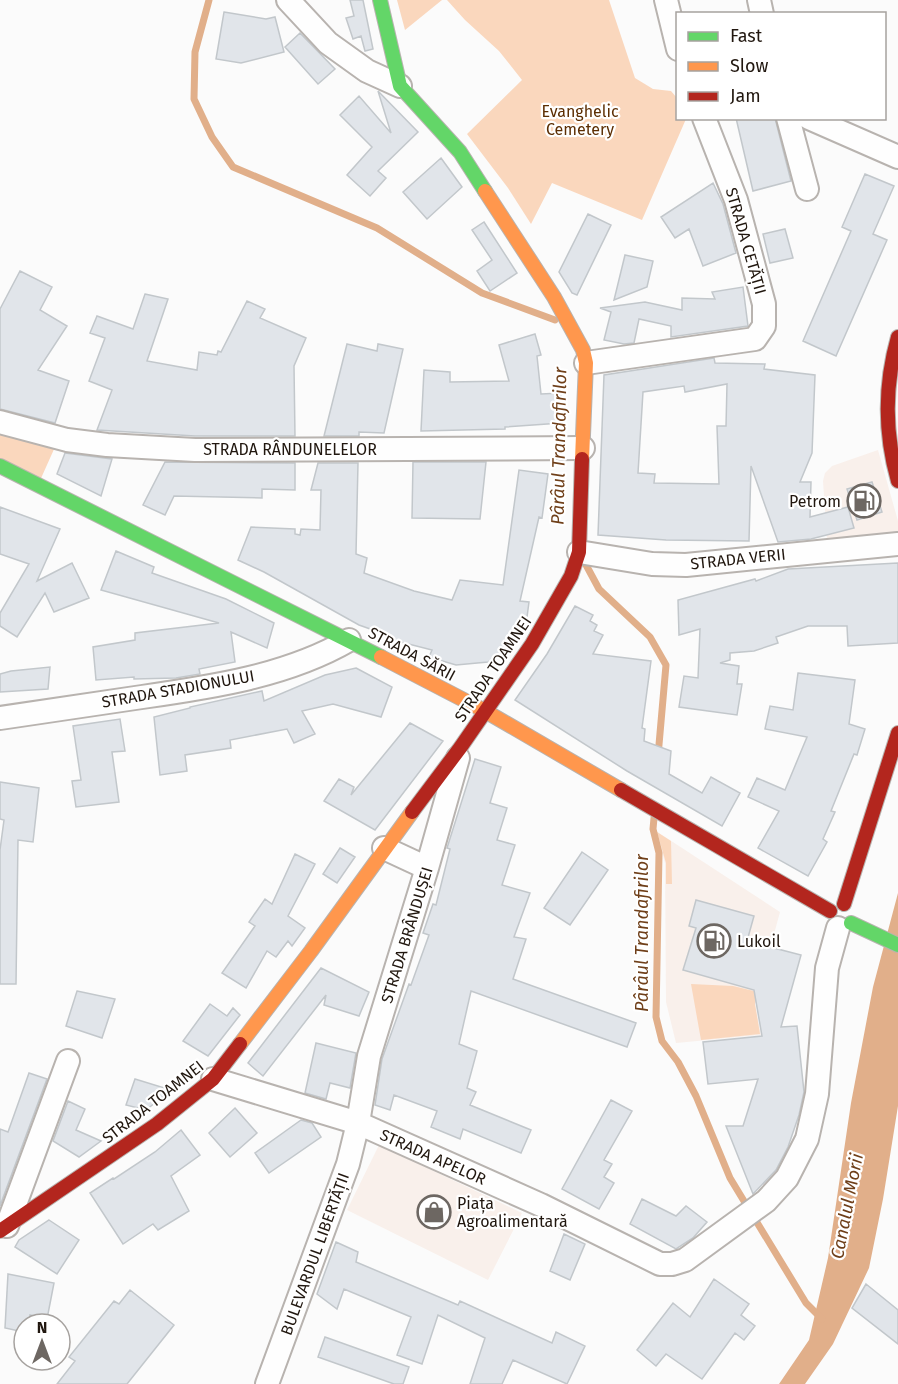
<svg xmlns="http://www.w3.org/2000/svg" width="898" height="1384" font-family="'Fira Sans',sans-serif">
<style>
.built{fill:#f9f0eb}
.green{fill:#fad7bd}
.water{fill:#e1af8a}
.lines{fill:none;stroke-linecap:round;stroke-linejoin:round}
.stream{stroke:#e1af8a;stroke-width:7}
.building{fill:#e1e5ea;stroke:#c2c7cb;stroke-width:1.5;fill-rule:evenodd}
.street-casing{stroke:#b8b3af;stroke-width:26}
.fast-casing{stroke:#b8b3af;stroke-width:16}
.slow-casing{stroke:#b8b3af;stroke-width:16}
.jam-casing{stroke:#b8b3af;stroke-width:16}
.street{stroke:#fefefe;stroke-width:22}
.fast{stroke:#63d668;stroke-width:14}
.slow{stroke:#ff974d;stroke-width:14}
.jam{stroke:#b3261e;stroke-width:14}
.labels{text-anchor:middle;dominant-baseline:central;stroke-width:4.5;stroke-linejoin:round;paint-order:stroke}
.park-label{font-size:16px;fill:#5c2e03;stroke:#fff}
.street-label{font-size:16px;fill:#21170f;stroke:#fff}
.poi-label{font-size:16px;fill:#21170f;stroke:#fff;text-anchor:start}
.water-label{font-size:18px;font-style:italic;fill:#6f3f19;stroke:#fff}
</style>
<rect width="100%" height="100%" fill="#fbfbfb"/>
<path class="built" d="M878 450 898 521V533L827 541 823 481 825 473 832 466Z
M656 831 780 912 755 1004 761 1035 676 1043 666 1002 665 863Z
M379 1145 522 1213 488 1280 347 1210Z"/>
<path class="green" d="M397 0H442L405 30Z
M447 0H609L635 78 653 89 671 91 677 98 678 118 686 119 642 220 552 183 531 224 508 188 467 134 522 80 499 51 465 20Z
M0 432 55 447 38 485 0 466Z
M657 832 671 841 672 884H666V863Z
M691 984 733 986 758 992 755 1004 760 1034 701 1040Z"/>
<path class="water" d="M898 893V1106L883 1199 869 1268 833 1344 805 1384H779L809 1340 828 1258 851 1103 873 987Z"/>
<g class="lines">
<path class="stream" d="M209 0 195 52 194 99 212 137 233 167 377 228 482 293 555 320
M585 563 599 589 650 637 666 665 658 756
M654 818 653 829 659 853 656 1017 662 1041 678 1062 696 1096 730 1178 806 1303 822 1319"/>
</g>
<path class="building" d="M350 0H363L373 49 365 51 361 36 353 39 346 18 354 16Z
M224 12 266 19 275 17 284 52 241 63 216 59Z
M300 33 335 69 318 84 285 47Z
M378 91 418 132 378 171 386 178 370 196 347 175 372 147 340 115 359 96 391 133Z
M736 118H775L791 181 753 191Z
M441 158 462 187 427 219 403 192Z
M865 174 894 186 873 234 887 240 836 356 803 341 851 231 842 227Z
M713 183 723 204 736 253 703 266 689 229 675 238 661 217Z
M588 214 611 225 577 295 572 293 559 272Z
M484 222 517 273 490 291 477 271 492 260 472 230Z
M785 229 793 258 770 263 763 234Z
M625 255 653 261 647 287 614 300Z
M20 271 52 287 40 310 67 326 38 370 69 381 55 423 0 409V309Z
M743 287 748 326 671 337V326L639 319 634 343 624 344 604 340 611 312 600 308 645 302 682 310V298L715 299 712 292Z
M145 294 168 299 147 361 197 370 199 352 217 355 218 351 221 352 247 301 265 309 260 318 306 338 294 366 295 436H195L97 430 112 390 89 381 105 338 90 333 97 316 133 329Z
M535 334 541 355 537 356 541 394 561 393V423L505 427V429L421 431 424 370 450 372V382L509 381 499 345Z
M347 344 377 351 378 344 403 349 384 433 359 432V436H324Z
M714 358 715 363 765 364 764 369 815 375 812 453 800 482H811L810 517 848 507 854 528 811 539 778 542 751 466 749 541 666 540 598 535 604 375ZM727 384 726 426H717L719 484 654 483 655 474 638 473 643 392 684 386 685 392Z
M65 453 112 459 101 496 57 474Z
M165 462 295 463V490L262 489V498L174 496 165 515 143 505Z
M413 462H486L480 519 412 518Z
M318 463H358L356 554 367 558 364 573 414 591 452 600 460 580 503 585 519 470 548 474 542 518 539 517 520 601 529 602 527 617 508 647 488 662 456 665 429 657 432 650 389 639 390 636 359 625 264 572 238 560 251 527 295 529V534L300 535 301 529 320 530 321 490H311Z
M872 482 882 512 857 520 847 489Z
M0 507 60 529 37 581 72 563 89 598 54 612 45 593 17 637 0 626V613L29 564 0 554Z
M116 551 154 567 152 573 226 599 274 623 267 648 231 632 235 662 199 669 200 674 176 678 134 679V677L96 680 93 647 135 640V633L219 623 101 590Z
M898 563V643L848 646 847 626H808L776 637 778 643 754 651 730 653V660L720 663 739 666 737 684H742L737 715 679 707 684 676 698 678 700 629 679 635 678 600 755 579 756 581 788 569Z
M575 606 593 615 590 621 597 625 594 631 603 635 593 654 651 661 642 728 645 729 644 741 671 751 669 774 702 793 711 777 740 793 722 826 627 771 515 700 547 654Z
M50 667 48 689 0 692V674L11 671Z
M356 668 392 687 381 717 333 704 302 711 315 734 294 743 287 729 230 740 231 748 185 755 187 771 160 775 154 717 190 708V707L262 691 264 701 325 675Z
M798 673 855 680 849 724 865 729 857 755 854 754 831 811 835 812 823 839 827 842 808 876 758 848 779 811 748 797 757 778 785 790 807 737 765 729 770 706 793 710Z
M120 719 125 751 112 752 119 802 76 807 72 781 81 780 73 726Z
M410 723 443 741 375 830 324 801 339 779 354 787 351 795Z
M475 759 501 767 490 803 507 808 497 840 515 845 502 885 530 893 514 937 526 939 513 979 636 1023 627 1047 471 991 459 1044 477 1051 467 1088 476 1092 470 1105 531 1130 521 1153 463 1129 460 1139 431 1127 437 1111 394 1095 390 1110 375 1105 382 1059 409 984 411 985 429 935 423 933 433 904 436 905 450 849 447 848Z
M0 782 39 788 33 842 18 840 16 984H0V850L4 820 0 819Z
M340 848 355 857 337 883 323 874Z
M582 852 608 870 570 925 544 908Z
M295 854 315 864 288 916 305 928 292 946 288 941 276 957 267 951 246 988 222 973 255 926 249 922 265 899 272 904Z
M696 900 754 916 747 941 801 955 781 1027 797 1026 804 1092 799 1115 788 1147 776 1170 753 1194 726 1126H743L758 1079 708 1084 703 1042 762 1036 754 990 683 970 696 928 689 926Z
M321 968 369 992 359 1016 324 1005 326 995 263 1076 248 1063Z
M77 991 115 999 102 1038 66 1026Z
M210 1004 227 1016 233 1008 240 1015 208 1056 183 1041Z
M316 1043 356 1053 350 1088 330 1083 326 1099 305 1093Z
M29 1073 47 1079 0 1206V1129L8 1132Z
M135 1079 171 1090 146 1110 126 1105Z
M611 1100 632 1111 604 1160 612 1164 604 1177 614 1183 599 1209 562 1189Z
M68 1101 85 1109 76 1130 101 1141 79 1157 53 1141Z
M235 1108 257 1133 230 1157 209 1133Z
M301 1120 312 1123 321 1137 269 1173 255 1153Z
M181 1130 200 1155 171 1176 189 1211 158 1230 153 1224 123 1244 90 1193 113 1178 114 1179 155 1152Z
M642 1199 676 1216 686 1206 707 1222 693 1238 676 1249 630 1224Z
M49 1220 79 1240 57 1274 15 1247 19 1240Z
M564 1234 585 1244 570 1280 550 1271Z
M336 1242 358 1252 356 1262 458 1305 460 1301 552 1343 556 1332 585 1346 567 1384 513 1360 502 1384H470L485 1338 438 1315 422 1364 397 1355 411 1317 344 1289 337 1309 317 1294Z
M8 1274 54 1283 47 1319 30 1315 29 1324H24V1332L5 1328Z
M714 1279 749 1304 741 1315 755 1326 744 1340 735 1333 702 1379 666 1354 656 1366 637 1350 673 1303 690 1317Z
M866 1284 898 1310V1344L852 1308Z
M130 1290 174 1325 127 1384H57L75 1361 69 1357 114 1301 119 1304Z
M325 1337 409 1367 403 1384H394L318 1357Z"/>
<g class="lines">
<g class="street-casing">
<path id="street" d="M288 0 328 43 367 71 400 86
M666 0 678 49
M759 0 762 14
M788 118 807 189
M809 118 898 157
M586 363 755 339 764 326V304L736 200 704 118
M0 422 67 440 107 445 195 450 583 448
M579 552 652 564 686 565 898 544
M0 718C47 711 94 704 142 697 212 687 287 676 349 640
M384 848 427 868
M213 1079 358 1123 541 1205 660 1264H672L685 1260 766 1201 787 1178 807 1139 817 1094 827 968 838 928
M7 1226 68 1061
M267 1384 348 1164 358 1123 369 1056 427 868 458 758"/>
</g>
<g class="fast-casing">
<path id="fast" d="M380 0 400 86 460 152 485 191
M0 466 381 657
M851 923 898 945"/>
</g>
<g class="slow-casing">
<path id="slow" d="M485 191 554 297 583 350 586 363 582 459
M381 657 485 711 621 790
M240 1044 311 951 412 812"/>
</g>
<g class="jam-casing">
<path id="jam" d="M898 337C884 386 884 432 898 481
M621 790 830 911
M412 812 460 748 532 644 571 576 579 552 582 459
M844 904 898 733
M0 1231 157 1124 213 1079 240 1044"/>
</g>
<use href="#street" class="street"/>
<use href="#fast" class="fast"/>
<use href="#slow" class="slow"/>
<use href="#jam" class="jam"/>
</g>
<defs>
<g id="fuel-ring" transform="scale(1.725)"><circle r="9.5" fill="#fff" stroke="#6d6762" stroke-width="1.5"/><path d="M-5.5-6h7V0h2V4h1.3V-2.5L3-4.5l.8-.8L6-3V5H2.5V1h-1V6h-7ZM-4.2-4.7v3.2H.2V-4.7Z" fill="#6d6762"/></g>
<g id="shop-ring" transform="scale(1.725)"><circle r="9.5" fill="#fff" stroke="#6d6762" stroke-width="1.5"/><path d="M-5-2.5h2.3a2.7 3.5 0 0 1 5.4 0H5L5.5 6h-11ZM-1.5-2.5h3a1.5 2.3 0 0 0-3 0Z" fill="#6d6762"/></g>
</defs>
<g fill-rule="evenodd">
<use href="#fuel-ring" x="864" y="501"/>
<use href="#fuel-ring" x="714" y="941"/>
<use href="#shop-ring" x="434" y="1212"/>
</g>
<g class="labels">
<g class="park-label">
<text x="580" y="111">Evanghelic<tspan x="580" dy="18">Cemetery</tspan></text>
</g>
<g class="street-label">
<text transform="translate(746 241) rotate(74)">STRADA CETĂȚII</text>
<text x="290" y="449">STRADA RÂNDUNELELOR</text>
<text transform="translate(738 559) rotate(-6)">STRADA VERII</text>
<text transform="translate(412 654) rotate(28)">STRADA SĂRII</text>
<text transform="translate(493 669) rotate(-56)">STRADA TOAMNEI</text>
<text transform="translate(178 689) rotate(-10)">STRADA STADIONULUI</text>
<text transform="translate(407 935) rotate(-73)">STRADA BRÂNDUȘEI</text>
<text transform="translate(153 1102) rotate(-38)">STRADA TOAMNEI</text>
<text transform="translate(433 1157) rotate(24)">STRADA APELOR</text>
<text transform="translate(315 1254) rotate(-70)">BULEVARDUL LIBERTĂȚII</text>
</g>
<g class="poi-label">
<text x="841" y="501" text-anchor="end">Petrom</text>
<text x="737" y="941">Lukoil</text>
<text x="457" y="1203">Piața<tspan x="457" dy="18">Agroalimentară</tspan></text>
</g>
<g class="water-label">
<text transform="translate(559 446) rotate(-89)">Pârâul Trandafirilor</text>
<text transform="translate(642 933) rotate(-90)">Pârâul Trandafirilor</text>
<text transform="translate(847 1206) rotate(-79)">Canalul Morii</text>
</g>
</g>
<rect x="676" y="12" width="210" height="108" fill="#ffffff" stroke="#a6a29f" stroke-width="1.5"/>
<rect x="688" y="32" width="30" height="9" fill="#63d668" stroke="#a6a29f" stroke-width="1.5"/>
<text x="730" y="42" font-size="18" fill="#21170f">Fast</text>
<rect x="688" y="62" width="30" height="9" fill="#ff974d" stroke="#a6a29f" stroke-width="1.5"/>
<text x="730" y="72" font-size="18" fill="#21170f">Slow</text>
<rect x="688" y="92" width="30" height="9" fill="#b3261e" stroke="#a6a29f" stroke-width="1.5"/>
<text x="730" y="102" font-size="18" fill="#21170f">Jam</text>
<g transform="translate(42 1342)"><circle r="28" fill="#ffffff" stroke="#a6a29f" stroke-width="1.5"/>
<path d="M0-4.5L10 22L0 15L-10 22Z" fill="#6d6762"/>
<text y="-9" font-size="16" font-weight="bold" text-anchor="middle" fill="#21170f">N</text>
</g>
</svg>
